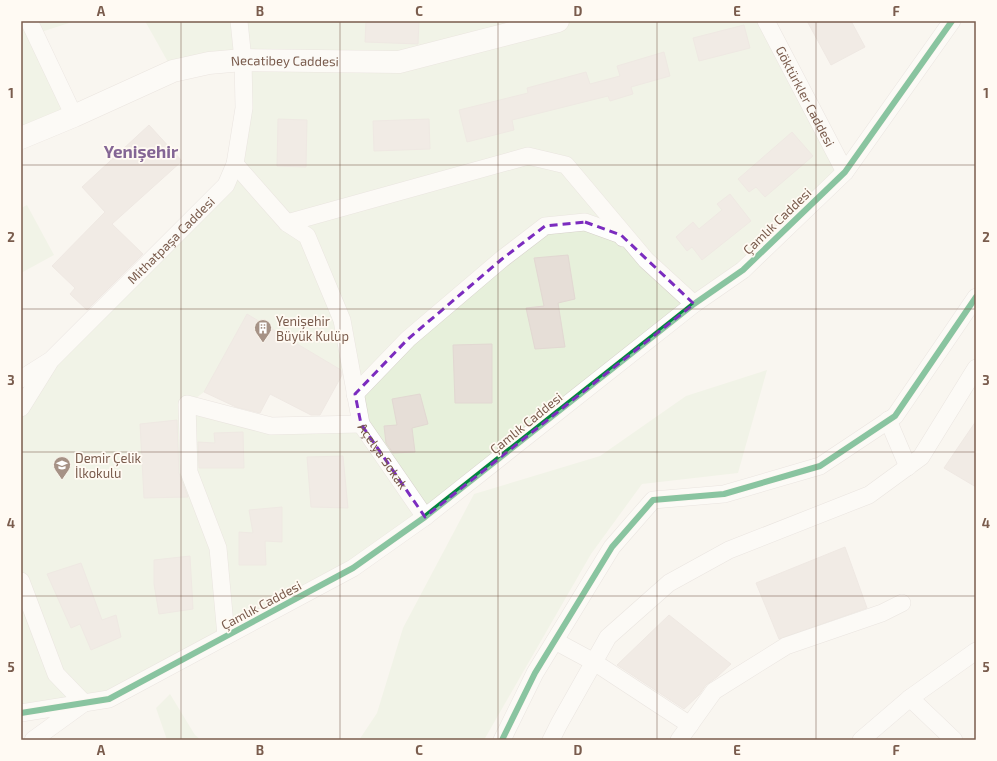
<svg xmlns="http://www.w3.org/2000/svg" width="997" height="761" font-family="'Exo 2',sans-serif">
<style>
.green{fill:#e7f0db;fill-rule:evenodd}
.building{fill:#e6ded7;stroke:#e2d8d2}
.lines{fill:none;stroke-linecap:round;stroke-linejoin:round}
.street-casing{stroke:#d7d1cb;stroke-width:18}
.secondary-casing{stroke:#d9d2cb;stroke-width:23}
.street{stroke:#fefefd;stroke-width:17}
.secondary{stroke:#fefefd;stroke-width:22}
.cycleway-casing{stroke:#fffaf3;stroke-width:8}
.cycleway{stroke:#00873e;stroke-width:6}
.marked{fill:none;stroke:#7b2cbf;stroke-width:3;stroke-dasharray:8 5;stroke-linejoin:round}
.grid{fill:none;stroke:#7a5c4d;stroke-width:1;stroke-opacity:0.55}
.labels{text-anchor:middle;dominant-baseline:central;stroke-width:3.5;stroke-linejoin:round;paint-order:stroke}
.street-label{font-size:13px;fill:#7a5c4d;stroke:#fffaf3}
.poi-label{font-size:13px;fill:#7a5c4d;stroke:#fffaf3;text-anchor:start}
.district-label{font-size:17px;font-weight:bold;fill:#846695;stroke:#fffaf3}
.neatline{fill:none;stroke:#7a5c4d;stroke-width:1.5}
.grid-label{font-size:13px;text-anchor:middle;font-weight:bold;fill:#7a5c4d}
</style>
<rect width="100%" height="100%" fill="#f9f5f0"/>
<path class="green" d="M21 21H75L35 34 74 116 21 138Z
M145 21H766L845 172 743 270 425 517 109 699 21 713V408L51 360 226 185 243 60 173 71ZM247 314 344 372 361 424 271 426 188 404 204 392Z
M27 205 54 255 21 273V208Z
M767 370 738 473 642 484 591 554 484 740H359L377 713 403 628 474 494 600 456 686 396Z
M170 694 195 735 201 740H167L156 708Z"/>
<path class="building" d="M366 21H419L418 44 365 42Z
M807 21H851L865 47 831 65Z
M744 25 750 48 699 61 693 38Z
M664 52 670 76 631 87 633 94 610 101 608 96 512 120 514 130 467 142 459 110 528 93 527 88 586 72 590 84 620 76 617 66Z
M278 119 307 120 306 167 277 166Z
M429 119 430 149 374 151 373 121Z
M149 125 182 161 112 224 143 254 87 310 70 294 75 288 52 266 105 212 82 187Z
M792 132 813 156 765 197 756 187 749 192 738 179Z
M730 194 751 221 702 260 692 247 687 251 676 237 693 222 699 229 722 210 717 204Z
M568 255 575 299 558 303 565 347 535 349 526 308 544 306 534 258Z
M247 314 341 370 342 375 320 415H311L270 394 260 413 236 407 204 392Z
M492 344V403H455L453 345Z
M420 394 428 424 412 428 415 452 393 453 386 443 384 426 397 425 392 399Z
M177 420 179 473 188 497 144 498 140 424Z
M976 421V487L944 468Z
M243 432 244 468H199L198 442 215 443 214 433Z
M343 456 348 508 311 507 307 457Z
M282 507V542L265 541 266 565H239V532L253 533 249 510Z
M845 547 867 608 779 639 756 583Z
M190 556 193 609 159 614 154 584V560Z
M81 563 102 620 116 615 121 637 91 650 80 624 71 628 47 574Z
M669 615 731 664 717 677 706 685 699 695 684 709 617 665Z"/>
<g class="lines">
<g class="street-casing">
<g id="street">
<path d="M29 21 74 116"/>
<path id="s1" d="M766 21 845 172"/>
<path id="s2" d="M235 164 287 223 307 236 342 320 361 424 425 517"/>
<path d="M287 223 528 156 566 165 646 260 694 304"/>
<path id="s3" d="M21 379 51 360 226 185 235 164 244 108 243 60 239 21"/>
<path d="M355 394 408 339 502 259 545 226 585 222 621 235 623 238"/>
<path d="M21 408 49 363"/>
<path d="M888 420 908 467"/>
<path d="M21 581 56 674 84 703 33 740"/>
<path d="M226 636 218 548 189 472 187 404 271 426 361 424"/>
<path d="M555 641 594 662 690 725"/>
<path d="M910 698 954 740"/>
<path d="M21 713 109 699 353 568 425 517 694 304 743 270 845 172 952 21"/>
<path d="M502 740 535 673 612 547 653 500 724 494 820 466 895 416 976 297"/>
<path d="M551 740 559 724 608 637 669 583 729 550 869 495 921 457 976 368"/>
<path d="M679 740 714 691 786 646 882 613 902 603"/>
<path d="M861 740 910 698 976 651"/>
</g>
</g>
<g class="secondary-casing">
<g id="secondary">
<path id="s4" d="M21 138 74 116 173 71 209 63 243 60 399 62 558 21"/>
</g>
</g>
<use href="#street" class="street"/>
<use href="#secondary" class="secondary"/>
<g class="cycleway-casing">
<path id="cycleway" d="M21 713 109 699 353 568 425 517 694 304 743 270 845 172 952 21
M502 740 535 673 612 547 653 500 724 494 820 466 895 416 976 297"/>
</g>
<use href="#cycleway" class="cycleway"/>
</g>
<path d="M0 0H997V761H0ZM585 222 621 235 694 304 425 517 361 424 355 394 408 339 502 259 545 226Z" fill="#f9f5f0" fill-opacity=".55" fill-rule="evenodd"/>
<path class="marked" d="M585 222 621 235 694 304 425 517 361 424 355 394 408 339 502 259 545 226Z"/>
<path class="grid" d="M181 21V740M340 21V740M498 21V740M657 21V740M816 21V740M21 165H976M21 309H976M21 452H976M21 596H976"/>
<defs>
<g id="building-pin" transform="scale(0.9)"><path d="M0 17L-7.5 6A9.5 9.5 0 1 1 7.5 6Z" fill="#a69286" stroke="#fffaf3"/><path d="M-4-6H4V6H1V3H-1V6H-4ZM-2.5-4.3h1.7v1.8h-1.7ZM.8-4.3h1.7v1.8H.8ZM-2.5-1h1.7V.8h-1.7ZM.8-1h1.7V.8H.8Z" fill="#fff"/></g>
<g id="school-pin" transform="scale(0.9)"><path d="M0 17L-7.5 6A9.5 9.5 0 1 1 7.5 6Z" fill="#a69286" stroke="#fffaf3"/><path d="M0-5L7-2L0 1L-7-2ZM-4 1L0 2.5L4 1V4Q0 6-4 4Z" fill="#fff"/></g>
</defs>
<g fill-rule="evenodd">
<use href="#building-pin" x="263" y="328"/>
<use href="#school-pin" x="62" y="465"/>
</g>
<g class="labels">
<g class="street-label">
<text stroke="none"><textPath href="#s4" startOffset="279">Necatibey Caddesi</textPath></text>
<text stroke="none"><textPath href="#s1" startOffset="85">Göktürkler Caddesi</textPath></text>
<text transform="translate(777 221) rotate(-44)">Çamlık Caddesi</text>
<text stroke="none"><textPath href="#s3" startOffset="205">Mithatpaşa Caddesi</textPath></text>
<text transform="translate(526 423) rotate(-39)">Çamlık Caddesi</text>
<text stroke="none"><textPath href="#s2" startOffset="338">Açelya Sokak</textPath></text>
<text transform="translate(261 605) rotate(-28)">Çamlık Caddesi</text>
</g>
<g class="poi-label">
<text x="276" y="321">Yenişehir<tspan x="276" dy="15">Büyük Kulüp</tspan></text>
<text x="75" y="458">Demir Çelik<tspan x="75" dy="15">İlkokulu</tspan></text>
</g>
<g class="district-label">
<text x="141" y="151">Yenişehir</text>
</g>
</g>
<rect width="997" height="761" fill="none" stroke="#fffaf3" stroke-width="44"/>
<rect x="22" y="22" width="953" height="717" class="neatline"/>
<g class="grid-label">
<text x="101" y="16">A</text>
<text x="260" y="16">B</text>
<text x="419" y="16">C</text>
<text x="578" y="16">D</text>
<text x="737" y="16">E</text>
<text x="896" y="16">F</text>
<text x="11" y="98">1</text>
<text x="986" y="98">1</text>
<text x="11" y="242">2</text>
<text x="986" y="242">2</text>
<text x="11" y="385">3</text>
<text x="986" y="385">3</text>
<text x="11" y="528">4</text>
<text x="986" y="528">4</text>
<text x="11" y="672">5</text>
<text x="986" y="672">5</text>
<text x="101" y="755">A</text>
<text x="260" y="755">B</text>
<text x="419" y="755">C</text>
<text x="578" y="755">D</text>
<text x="737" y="755">E</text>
<text x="896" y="755">F</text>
</g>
</svg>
